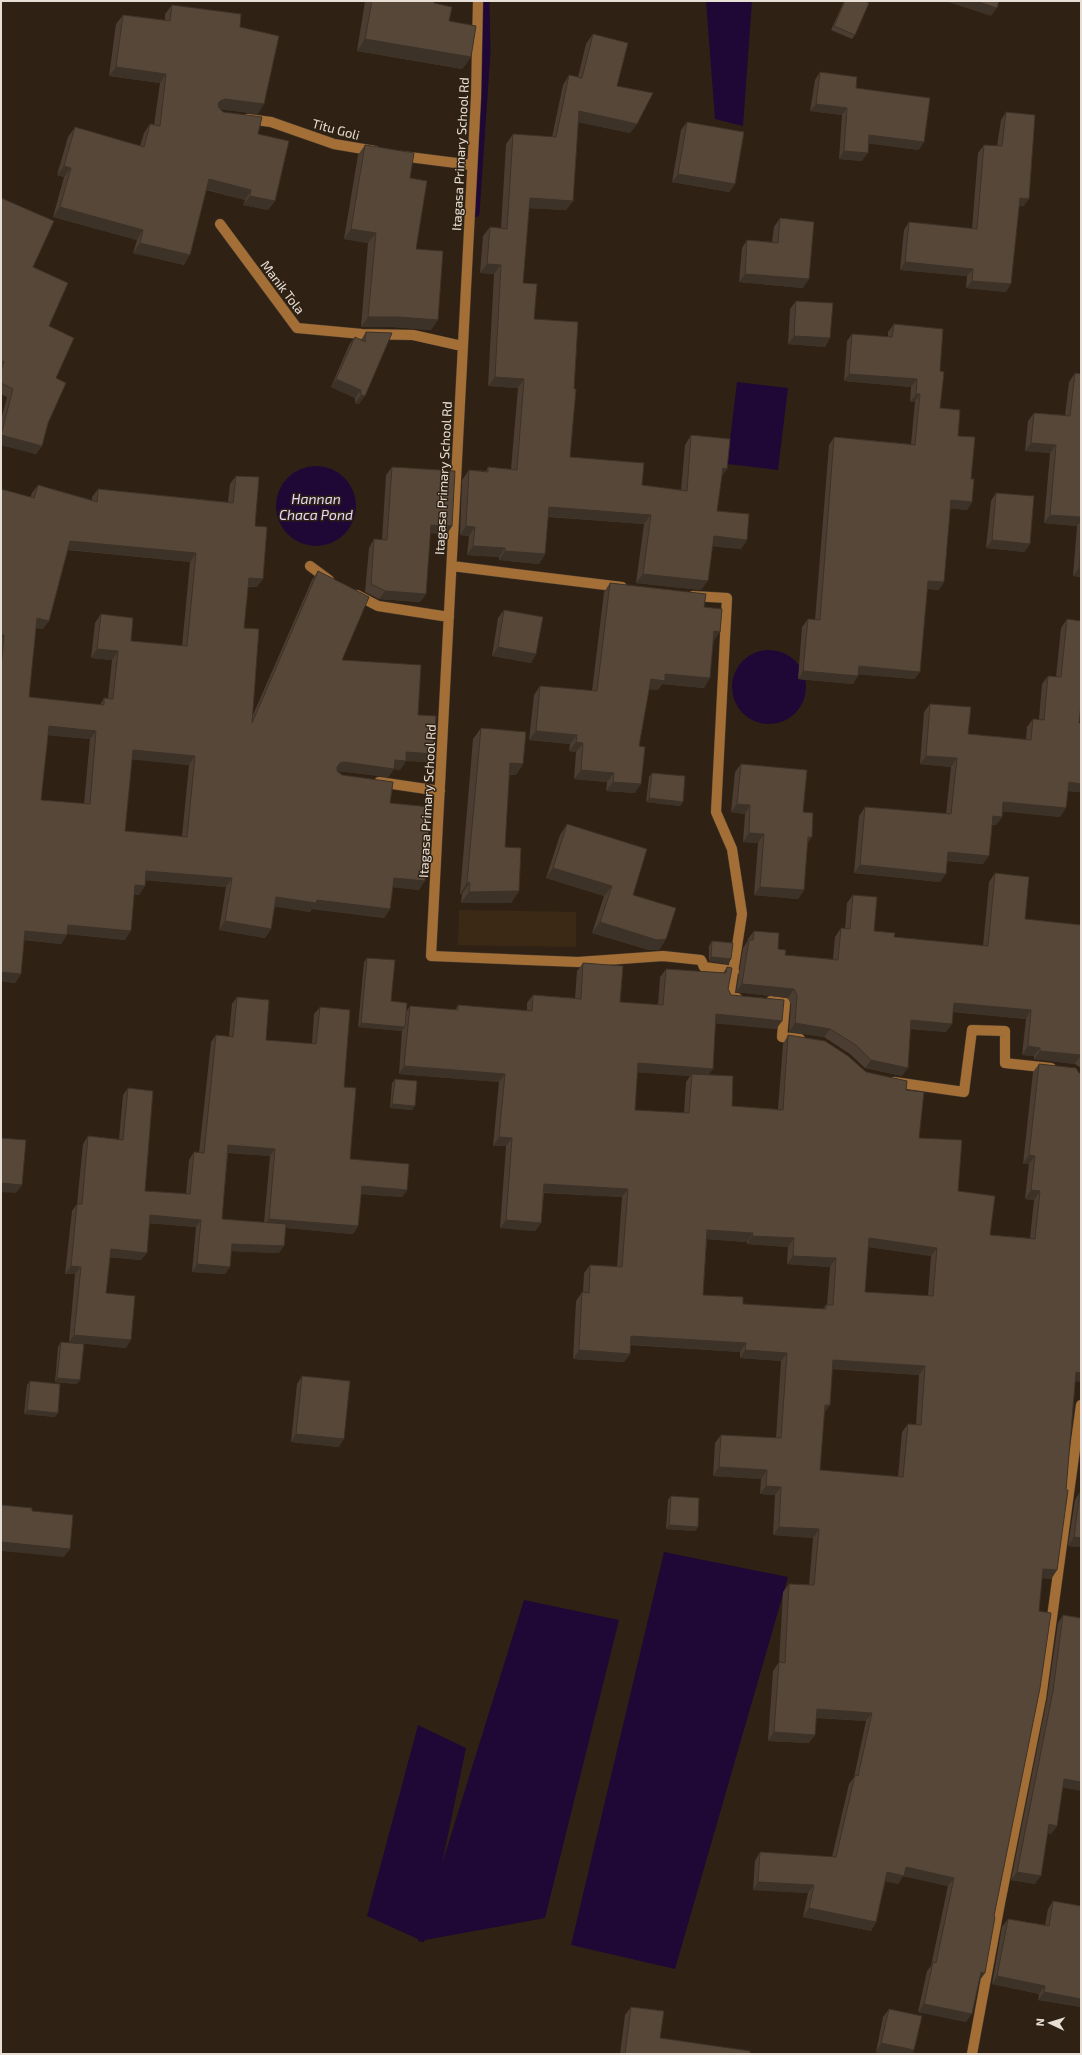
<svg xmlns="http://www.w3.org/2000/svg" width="1082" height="2055" font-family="'Exo 2',sans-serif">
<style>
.built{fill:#3b2915}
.water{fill:#1f0835}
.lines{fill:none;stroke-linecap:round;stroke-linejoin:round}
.stream{stroke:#1f0835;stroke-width:9}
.secondary-casing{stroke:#493c2f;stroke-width:11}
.secondary{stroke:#a36f37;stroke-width:10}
.wall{fill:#4b3d31;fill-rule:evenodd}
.shaded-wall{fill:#3d3228}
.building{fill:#574739;stroke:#3d3228;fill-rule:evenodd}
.labels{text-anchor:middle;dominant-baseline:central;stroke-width:3;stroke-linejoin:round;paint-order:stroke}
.street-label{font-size:13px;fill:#e7ded5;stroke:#2f2214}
.water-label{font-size:14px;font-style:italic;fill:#e5d8f8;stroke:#2f2214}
</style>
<rect width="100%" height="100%" fill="#2f2214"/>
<path class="built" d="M459 910 576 912V947L458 945Z"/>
<path class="water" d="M706 1H752L743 126 715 119Z
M737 382 788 388 778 470 727 464Z
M276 506a40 40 0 1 1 80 0a40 40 0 1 1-80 0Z
M732 687a37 37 0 1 1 74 0a37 37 0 1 1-74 0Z
M664 1552 788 1577 675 1969 571 1945Z
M524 1600 619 1620 545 1918 425 1940 424 1942 418 1941V1939L367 1916 418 1725 466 1748 442 1864Z"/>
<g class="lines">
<path class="stream" d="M475 213 486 53 485 1"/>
<g class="secondary-casing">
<path id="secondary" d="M478 1 476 97 431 956 578 962 663 956 701 960 704 967 734 971
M248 119 271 122 334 144 375 151
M401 156 472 165
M220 224 297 328 362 334 413 335 462 346
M310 566 329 580
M452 566 622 587
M357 595 378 606 449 617
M693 596 727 598 716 812 732 849 742 914 729 998H737
M379 782 440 791
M771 1001 785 1003 782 1037 800 1039
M894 1082 964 1092 972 1030 1005 1031V1063L1051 1068
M972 2054 1000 1903 1041 1698 1081 1405"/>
</g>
<use href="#secondary" class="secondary"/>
</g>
<path class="wall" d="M365 1H434V3L449 21 471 57 462 69 357 51Z
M844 1H864L855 35 852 39 831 30Z
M172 5 240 27 258 114 219 109 258 134 275 201 268 210 243 205 245 200 206 190 184 265 133 253 137 240 53 217 64 177 57 175 68 137 75 127 140 146 144 133 150 124 154 125 160 83 109 76 116 24 123 15 165 20V14Z
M593 34 617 86 637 124 630 133 578 122 573 201 566 210 529 208 523 283 534 319 570 457 642 485 681 490 685 445 691 435 722 477 717 511 747 540 741 549 712 546 701 590 636 583 644 524 548 517 545 554 539 564 499 560V557L467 555 469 536 460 535 462 480 469 470 486 471 488 467 511 469 518 388 488 386 494 274 480 273 483 236 490 227 501 228 506 144 513 134 552 137 563 85 569 75 578 77 586 44Z
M820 72 856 88 919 150 868 143 862 161 839 159 842 115 810 111 815 80Z
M1006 112 1024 206H1019L1006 292 966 288 967 276 900 270 904 230 909 222 972 229 978 153 984 145 997 146 1001 120Z
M687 122 735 184 729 192 672 182 681 130Z
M365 145 410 178 416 249 431 330 392 327H361L368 243 344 239 358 155Z
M1 198 33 267 49 326 56 378 48 423 42 446 36 454 1 445V420L7 397 1 394Z
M780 218 803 288 739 282 742 248 747 240 772 242 774 227Z
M796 301 830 338 825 347 788 344 790 309Z
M894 324 940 371V408L958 436 971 479 972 502 967 510 950 508 939 590 927 589 920 672 914 679 858 674 853 684 798 679 802 627 808 619 815 620 829 445 834 437 911 444 915 402H910L911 387 844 381 847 341 852 334 888 337V332Z
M366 332 392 333 359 404 355 403V398L331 387 349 345 355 337 361 340Z
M1075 373 1081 374V577L1073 576 1077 526 1044 523 1050 453 1025 451 1028 421 1034 413 1065 415 1069 382Z
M392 467 452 526 447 534 430 533 426 594 420 602 379 599 365 592 369 548 374 539 382 540 386 475Z
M236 476 255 526 257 587H248L244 628 252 717 312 580 318 571 342 660 418 715 434 754 428 762 406 761 400 770 394 769 388 777 337 771 342 775 390 803 419 890 393 887 390 909 384 918 312 909 310 912 275 906 271 929 265 938 219 930 226 887 145 880 139 895 134 894 125 940 67 934 61 944 24 940 21 974 15 983 1 981V489L30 498 32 493 38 485 92 500V497L98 489 228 502 230 484ZM68 550 190 562 182 646 131 641 101 614 95 623 91 658 112 660 108 698H104L100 705 29 697 36 628 43 629ZM48 735 90 739 84 804 41 800ZM132 759 189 765 182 836 125 831Z
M996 493 1030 544 1024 552 986 548 991 501Z
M610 583 704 607 713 641 704 688 662 684 658 690 649 689 639 746 635 793 606 791 607 782 574 779 576 752 569 751 570 744 529 740 534 695 540 686 592 691 604 592Z
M504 610 536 654 531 663 492 656 498 618Z
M1067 619 1079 723 1081 792 1068 791 1060 817 1003 811 1002 817 996 825H992L983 864 947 861 940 882 854 873 859 816 865 807 946 814 951 767 920 764 924 712 930 704 968 734 1026 739 1027 727 1033 719H1039L1042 684 1048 676 1056 677 1061 628Z
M481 728 523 764 516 775H509L505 847 519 891 511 903H461L462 894H460L473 739Z
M741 764 803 812 812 837 807 843 804 890 798 899 754 895 758 843 743 842 745 814 731 812 735 772Z
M652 773 683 802 680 806 646 802 649 777Z
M567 824 633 895 666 939 659 950H649L592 933 604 896 546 878 560 835Z
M995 873 1025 919 1081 925V1068L1075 1064 1034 1059V1056L1022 1055 1026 1019 953 1012 946 1032 910 1029 902 1076 865 1068 850 1054 824 1037 789 1032 791 1004 788 998 736 992 743 948 747 942 748 939 754 931 785 955 833 959 835 937 841 928 845 929 847 903 853 895 874 931 894 937 983 946 989 882Z
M712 941 731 959 728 964 709 961V946Z
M367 958 391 1001 406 1012 410 1006 455 1010 458 1005 527 1011V1003L533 995 575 998 577 971 583 963 620 1002 658 1005 660 977 666 969 723 973 727 967 728 989 731 995 782 1021 776 1029 716 1023 708 1075 732 1106 778 1109 783 1044 788 1035 906 1090 919 1138 990 1235 1030 1238 1034 1200 1025 1199 1029 1164H1023L1033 1072 1039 1064 1075 1381 1057 1570 1051 1579 1042 1578 994 1916 985 1973 979 1981 966 2022 918 2012 927 1971 931 1966 948 1886 903 1876 898 1884 885 1881 876 1922 871 1931 803 1917 808 1893 753 1890 755 1861 760 1852 832 1857 849 1784 854 1777 866 1721 816 1718 809 1743 768 1741 773 1671 779 1662 783 1592 789 1584 809 1585 813 1538 773 1535 775 1495 760 1494 761 1479 713 1476 715 1443 721 1435 776 1438 781 1361 740 1358V1352L630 1345V1354L624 1362 573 1359 576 1301 582 1292H583L584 1273 590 1265 617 1266 622 1197 544 1193 541 1223 535 1231 500 1228 506 1146H493L499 1082 399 1074 402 1030V1031L358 1027 364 962ZM637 1072 690 1076 686 1082 684 1113 635 1110ZM707 1239 747 1242V1244L788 1247 787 1264 830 1267 827 1305H826L823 1309 743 1304 703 1295ZM868 1247 931 1256 928 1296 865 1292ZM832 1369 919 1375 916 1425 908 1424 902 1432 898 1477 820 1470 824 1413 830 1405Z
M237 997 266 1040 312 1044 314 1014 320 1007 344 1087 350 1159 407 1190 402 1197 361 1194 358 1226 353 1234 286 1228 279 1253 231 1251 230 1267 225 1274 192 1272 196 1227 150 1223 141 1260 110 1257 106 1293 126 1348 69 1342 75 1274H65L72 1211 77 1204 83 1144 88 1136 119 1139 123 1095 128 1088 145 1191 186 1194 189 1160 194 1152 199 1153 211 1042 216 1035 229 1036 232 1004ZM228 1153 270 1156 264 1223 222 1219Z
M395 1079 415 1106 412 1110 390 1108 392 1083Z
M61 1342 77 1384 55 1382 58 1347Z
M302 1376 339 1447 291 1442 297 1384Z
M30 1381 55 1417 24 1414 27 1385Z
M1080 1492 1081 1547 1068 1546 1075 1500Z
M671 1496 698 1527 695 1531 666 1529 668 1500Z
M1063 1615 1062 1788 1057 1826 1051 1834 1047 1833 1035 1884 1011 1880 1047 1699 1058 1623Z
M1053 1901 1081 1906V2007L1038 2000 1039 1994 992 1984 1002 1927 1008 1919 1045 1925 1048 1909Z
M631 2007 660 2038 756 2054H620L625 2015Z
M889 2009 914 2050 912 2054H887L876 2052 883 2017Z"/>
<path class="shaded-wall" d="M945 1H976L997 8 991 16Z
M365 39 471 57 462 69 357 51Z
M116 67 166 74 160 83 109 76Z
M225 99 264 104 258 114 218 109 213 111 220 101Z
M816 104 847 108 842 115 810 111Z
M579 111 637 124 630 133 572 121Z
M869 135 924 142 919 150 864 143Z
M844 151 868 153 862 161 839 159Z
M64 166 71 168 64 177 57 175Z
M678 174 735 184 729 192 672 182Z
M209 179 251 190 245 200 202 188Z
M250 196 275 201 268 210 243 205Z
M530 198 573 201 566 210 524 208Z
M1020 198 1029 199 1024 206H1015Z
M60 207 143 230 137 240 53 217Z
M351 229 376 233 368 243 344 239Z
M140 243 190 255 184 265 133 253Z
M905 262 973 269 967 276 900 270Z
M487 264 501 265 494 274 480 273Z
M745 274 809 279 803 288 739 282Z
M972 281 1011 284 1006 292 966 288Z
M368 317H399L438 320 431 330 392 327H361Z
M794 336 830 338 825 347 788 344Z
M849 374 917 379 911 387 844 381Z
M495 377 524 379 518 388 488 386Z
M336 379 361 390 355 398 331 387Z
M916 394H920L915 402H910Z
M361 395 365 396 359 404 355 403Z
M1 435 42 446 36 454 1 445Z
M1031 443 1056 445 1050 453 1025 451Z
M723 468 727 469 721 478Z
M951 500 972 502 967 510 946 508Z
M549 507 651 515 644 524 543 516Z
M1050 515 1081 517V521L1077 526 1044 523Z
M431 525 452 526 447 534 425 533Z
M466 526 475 527 469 536 460 535Z
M714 536 747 540 741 549 707 546Z
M992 540 1030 544 1024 552 986 548Z
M70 541 196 553 190 562 64 549Z
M473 546 505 548 499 557 467 555Z
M505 551 545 554 539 564 499 560Z
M1079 568H1081V577L1073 576Z
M643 574 708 581 701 590 636 583Z
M249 578 263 579 257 587 243 586Z
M928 581 944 582 939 590 922 588Z
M385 591 426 594 420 602 379 599Z
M37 618 49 621 43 629 31 626Z
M714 631 720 632 714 641Z
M1 635H4L1 640Z
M498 647 536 654 531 663 492 656Z
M97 649 118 651 112 660 91 658Z
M859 666 920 672 914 679 853 674Z
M803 671 858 676 853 684 798 679Z
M665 674 710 678 704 688 662 684 658 690 644 688 651 679Z
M49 726 96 731 90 739 43 735Z
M536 731 577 735 570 744 529 740Z
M576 742 583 743 576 752 569 751Z
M133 750 195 756 189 765 127 759Z
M406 752 434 754 428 762 400 760Z
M926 756 957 758 951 767 920 764Z
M395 760 406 761 400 770 394 769 388 777 338 771H334L340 763Z
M510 763 523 764 516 775 502 774Z
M581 770 614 773 607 782 574 779Z
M613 782 641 784 635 793 606 791Z
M1069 782 1081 784V792L1063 791Z
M649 798 683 802 680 806 646 802Z
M1003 802 1066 808 1060 817 998 811Z
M737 804 750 805 745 814 731 812Z
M993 816 1002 817 996 825 987 824Z
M749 833 764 834 758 843 743 842Z
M808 837H812L806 846Z
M948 852 989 856 983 864 942 860Z
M860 865 946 874 940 882 854 873Z
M553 868 612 886 604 896 546 878Z
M146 871 232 878 226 887 140 880Z
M394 878 425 881 419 890 388 887Z
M467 882 470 883 462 894H460Z
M135 885 145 886 139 895 129 894Z
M760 887 804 890 798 899 754 895Z
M519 891 511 903H461L469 892Z
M276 897 317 900 390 909 384 918 312 909 310 912 270 906Z
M225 921 271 929 265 938 219 930Z
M600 922 666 939 659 950H649L592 933Z
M68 925 131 931 125 940 62 933Z
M25 931 67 935 61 944 19 939Z
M711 957 731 959 728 964 709 961Z
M1 972 21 974 15 983 1 981Z
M742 984 794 989 788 998 736 992Z
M954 1003 1031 1010 1026 1019 948 1011Z
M716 1014 782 1021 776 1029 710 1023Z
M911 1020 952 1024 946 1032 905 1028Z
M361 1023 405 1027 402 1031 358 1027Z
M795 1023 830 1029 824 1037 789 1032Z
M1028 1046 1040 1048 1034 1056 1022 1055Z
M1040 1051 1081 1055 1075 1064 1034 1059Z
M871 1060 908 1068 902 1076 865 1068Z
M638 1063 713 1069 707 1077 692 1074 690 1076 632 1072Z
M404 1066 505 1074 499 1082 399 1074Z
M392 1104 415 1106 412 1110 390 1108Z
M499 1137 512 1138 506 1146H493Z
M228 1145 275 1149 270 1156 223 1152Z
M1029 1155 1035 1156 1029 1164H1023Z
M1 1183 22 1185 16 1193 1 1192Z
M544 1184 628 1189 622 1197 538 1192Z
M362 1186 407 1190 402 1197 357 1193Z
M1031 1190 1040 1191 1034 1200 1025 1199Z
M150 1215 201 1220 196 1227 145 1223Z
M269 1219 358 1226 353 1234 264 1226Z
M506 1220 541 1223 535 1231 500 1228Z
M707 1230 753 1233 747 1242 702 1239Z
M752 1236 794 1238 788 1247 747 1244Z
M869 1238 937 1248 931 1256 863 1246Z
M232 1244 284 1246 279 1253 227 1251Z
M111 1249 147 1253 141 1260 105 1257Z
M793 1256 836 1258 830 1267 787 1264Z
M197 1264 230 1267 225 1274 192 1272Z
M71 1266 81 1267 75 1274H65Z
M74 1335 131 1340 126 1348 69 1342Z
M631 1336 746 1343 740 1352 625 1344Z
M579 1350 630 1354 624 1362 573 1359Z
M745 1350 787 1353 781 1361 740 1358Z
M833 1360 925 1366 919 1375 827 1368Z
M1076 1372 1081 1373V1382L1070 1381Z
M57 1378 80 1380 77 1384 55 1382Z
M825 1405H830L824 1413Z
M27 1410 58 1413 55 1417 24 1414Z
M296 1434 344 1439 339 1447 291 1442Z
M719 1467 767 1470 761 1479 713 1476Z
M766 1486 781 1487 775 1495 760 1494Z
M669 1525 698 1527 695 1531 666 1529Z
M779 1527 819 1529 813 1538 773 1535Z
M1074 1537 1081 1538V1547L1068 1546Z
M1 1542 70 1549 64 1557 1 1551Z
M1043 1569 1057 1570 1051 1579 1037 1577Z
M817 1709 872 1713 866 1721 811 1717Z
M774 1732 815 1735 809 1743 768 1741Z
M1064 1779 1081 1782V1791L1058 1787Z
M1049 1824 1057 1826 1051 1834 1043 1832Z
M906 1867 954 1878 948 1886 903 1876 898 1884 881 1880 887 1872Z
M1017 1872 1041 1876 1035 1884 1011 1880Z
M758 1882 814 1885 808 1893 753 1890Z
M809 1908 876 1922 871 1931 803 1917Z
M981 1972 985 1973 979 1981Z
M997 1976 1045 1986 1039 1994 992 1984Z
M1044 1992 1081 1999V2007L1038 2000Z
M924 2004 972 2014 966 2022 918 2012Z
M881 2043 914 2050 912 2054H887L876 2052Z"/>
<path class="building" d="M372 1H434V3L452 7 449 21 476 26 471 57 365 39Z
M845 1H864L869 3 855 35 834 26Z
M976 1H999L997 8Z
M172 5 241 14 240 27 279 36 264 104 225 99 220 101 218 104 219 108 223 112 262 117 258 134 289 141 275 201 250 196 251 190 209 179 190 255 140 243 143 230 60 207 71 168 64 166 75 127 144 147 150 124 160 126 166 74 116 67 123 15 170 21Z
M593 34 628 43 617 86 653 93 637 124 579 111 573 201 530 198 523 283 537 284 534 319 578 322 574 389H576L570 457 644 463 642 485 687 491 691 435 730 439 727 469 723 468 717 511 749 514 747 540 714 536 708 581 643 574 651 515 549 507 545 554 505 551V548L473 546 475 527 466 526 469 470 488 472V467L517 470 524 379 495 377 501 265 487 264 490 227 507 229 513 134 556 137 569 75 582 78Z
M820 72 857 77 856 88 930 98 924 142 869 135 868 153 844 151 847 108 816 104Z
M1006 112 1035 115 1029 199 1020 198 1011 284 972 281 973 269 905 262 909 222 977 229 984 145 1002 146Z
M687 122 744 132 735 184 678 174Z
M365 145 414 153 410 178 427 181 416 249 443 251 438 320 399 317H368L376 233 351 229Z
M1 198 54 221 33 267 68 283 49 326 74 338 56 378 66 383 48 423 42 446 1 435 13 389 1 383V370L4 362 1 360Z
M780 218 814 222 809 279 745 274 747 240 778 243Z
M796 301 833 303 830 338 794 336Z
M894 324 943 329 940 371 944 372 940 408 960 410 958 436 975 437 971 479H974L972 502 951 500 944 582 928 581 920 672 859 666 858 676 803 671 808 619 820 620 834 437 915 445 920 394H916L917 379 849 374 852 334 892 337Z
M366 332 392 333 365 396 361 395V390L336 379 355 337 365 342Z
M1075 373 1081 374V517L1050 515 1056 445 1031 443 1034 413 1070 416Z
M392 467 455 471 452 526 431 525 426 594 385 591 371 584 374 539 387 540Z
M236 476 259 477 255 526 267 527 263 579 249 578 244 628 259 629 252 723 318 571 369 597 342 660 421 665 418 715 436 716 434 754 406 752V761L395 760 394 769 344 762 340 763 337 767V771L342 775 393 782 390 803 430 807 425 881 394 878 390 909 317 900 316 903 276 897 271 929 225 921 232 878 146 871 145 886 135 885 131 931 68 925 67 935 25 931 21 974 1 972V670L4 635H1V489L34 498 38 485 97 502 98 489 233 503ZM70 541 196 553 187 646 131 641 133 618 101 614 97 649 118 651 113 699 104 698V705L29 697 37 618 49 621ZM49 726 96 731 90 804 41 800ZM133 750 195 756 187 837 125 831Z
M996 493 1034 496 1030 544 992 540Z
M1081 545V568H1079Z
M610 583 706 594 704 607 722 609 720 632 714 631 710 678 665 674V681L651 679 639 746 645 747 641 784 613 782 614 773 581 770 583 743 576 742 577 735 536 731 540 686 597 691Z
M504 610 543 617 536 654 498 647Z
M1067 619 1081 621V704L1079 723H1081V784L1069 782 1066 808 1003 802 1002 817 993 816 989 856 948 852 946 874 860 865 865 807 951 814 957 758 926 756 930 704 971 707 968 734 1031 740 1033 719 1044 720 1048 676 1061 677Z
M481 728 526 732 523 764 510 763 505 847 521 848 519 891 469 892 470 883 467 882Z
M741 764 807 770 803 812 813 813 812 837H808L804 890 760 887 764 834 749 833 750 805 737 804Z
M652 773 685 776 683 802 649 798Z
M567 824 647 849 633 895 676 908 666 939 657 940 600 922 612 886 553 868Z
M995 873 1029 877 1025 919 1081 925V1055L1040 1051V1048L1028 1046 1031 1010 954 1003 952 1024 911 1020 908 1068 871 1060 856 1045 830 1029 795 1023 797 995 794 989 742 984 749 940H753L754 931 779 933 778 949 786 950 785 955 838 960 841 928 850 929 853 895 877 897 874 931 895 933 894 937 988 946Z
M712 941 733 943 731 959 711 957Z
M367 958 395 960 391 1001 407 1003 405 1027 361 1023Z
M583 963 623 966 620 1002 663 1005 666 969 726 973 727 967 732 968 728 989 731 995 784 1000 782 1021 716 1014 713 1069 638 1063 635 1110 689 1113 692 1074 733 1076 732 1106 783 1110 788 1035 825 1041 848 1056 866 1072 907 1081 906 1090 924 1092 919 1138 962 1140 958 1191 995 1196 990 1235 1035 1239 1040 1191 1031 1190 1035 1156 1029 1155 1039 1064 1076 1068 1079 1073H1081V1373L1076 1372 1066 1490H1068L1057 1570 1043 1569 1039 1611 1051 1613 1040 1688 994 1916 995 1917 985 1973 981 1972 972 2014 924 2004 933 1962 936 1963 954 1878 906 1867 904 1876 887 1872 876 1922 809 1908 814 1885 758 1882 760 1852 836 1857 855 1775 858 1776 872 1713 817 1709 815 1735 774 1732 779 1662 785 1663 789 1584 814 1585 819 1529 779 1527 781 1487 766 1486 767 1470 719 1467 721 1435 781 1438 787 1353 745 1350 746 1343 631 1336 630 1354 579 1350 582 1292 589 1293 590 1265 622 1267 628 1189 544 1184 541 1223 506 1220 512 1138 499 1137 505 1074 404 1066 410 1006 458 1010V1005L532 1011 533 995 581 999ZM707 1230 753 1233 752 1236 794 1238 793 1256 836 1258 833 1305H826V1309L743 1304V1297L703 1295ZM869 1238 937 1248 933 1296 865 1292ZM833 1360 925 1366 921 1425 908 1424 903 1477 820 1470 825 1405H830Z
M237 997 269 1000 266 1040 316 1044 320 1007 350 1010 344 1087 356 1088 350 1159 409 1164 407 1190 362 1186 358 1226 269 1219 275 1149 228 1145 222 1219 286 1224 284 1246 232 1244 230 1267 197 1264 201 1220 150 1215 147 1253 111 1249 106 1293 135 1296 131 1340 74 1335 81 1267 71 1266 77 1204H82L88 1136 123 1140 128 1088 153 1091 145 1191 190 1194 194 1152 204 1153 216 1035 233 1037Z
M395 1079 417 1081 415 1106 392 1104Z
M1 1138 26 1140 22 1185 1 1183Z
M61 1342 84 1344 80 1380 57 1378Z
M302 1376 350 1381 344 1439 296 1434Z
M30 1381 60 1384 58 1413 27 1410Z
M1080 1492H1081V1538L1074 1537Z
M671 1496 699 1498 698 1527 669 1525Z
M1 1505 32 1508V1511L73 1515 70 1549 1 1542Z
M1063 1615 1081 1618V1782L1064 1779 1057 1826 1049 1824 1041 1876 1017 1872 1053 1691Z
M1053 1901 1081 1906V1999L1044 1992 1045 1986 997 1976 1008 1919 1049 1926Z
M631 2007 664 2011 660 2038 750 2051V2053L756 2054H625Z
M889 2009 922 2016 914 2050 881 2043Z"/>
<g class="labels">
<g class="street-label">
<text transform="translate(336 129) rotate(15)">Titu Goli</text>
<text transform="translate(460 154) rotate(-87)">Itagasa Primary School Rd</text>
<text transform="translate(283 287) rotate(53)">Manik Tola</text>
<text transform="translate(443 478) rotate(-87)">Itagasa Primary School Rd</text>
<text transform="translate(427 801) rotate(-87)">Itagasa Primary School Rd</text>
</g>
<g class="water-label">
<text x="316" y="498">Hannan<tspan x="316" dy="16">Chaca Pond</tspan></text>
</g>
</g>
<rect width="1082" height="2055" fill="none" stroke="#e7ded5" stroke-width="4"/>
<g transform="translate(1050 2023) rotate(274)" stroke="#2f2214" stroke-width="3" paint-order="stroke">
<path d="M0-3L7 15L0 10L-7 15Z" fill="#e7ded5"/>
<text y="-6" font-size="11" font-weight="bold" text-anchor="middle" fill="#e7ded5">N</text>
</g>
</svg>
